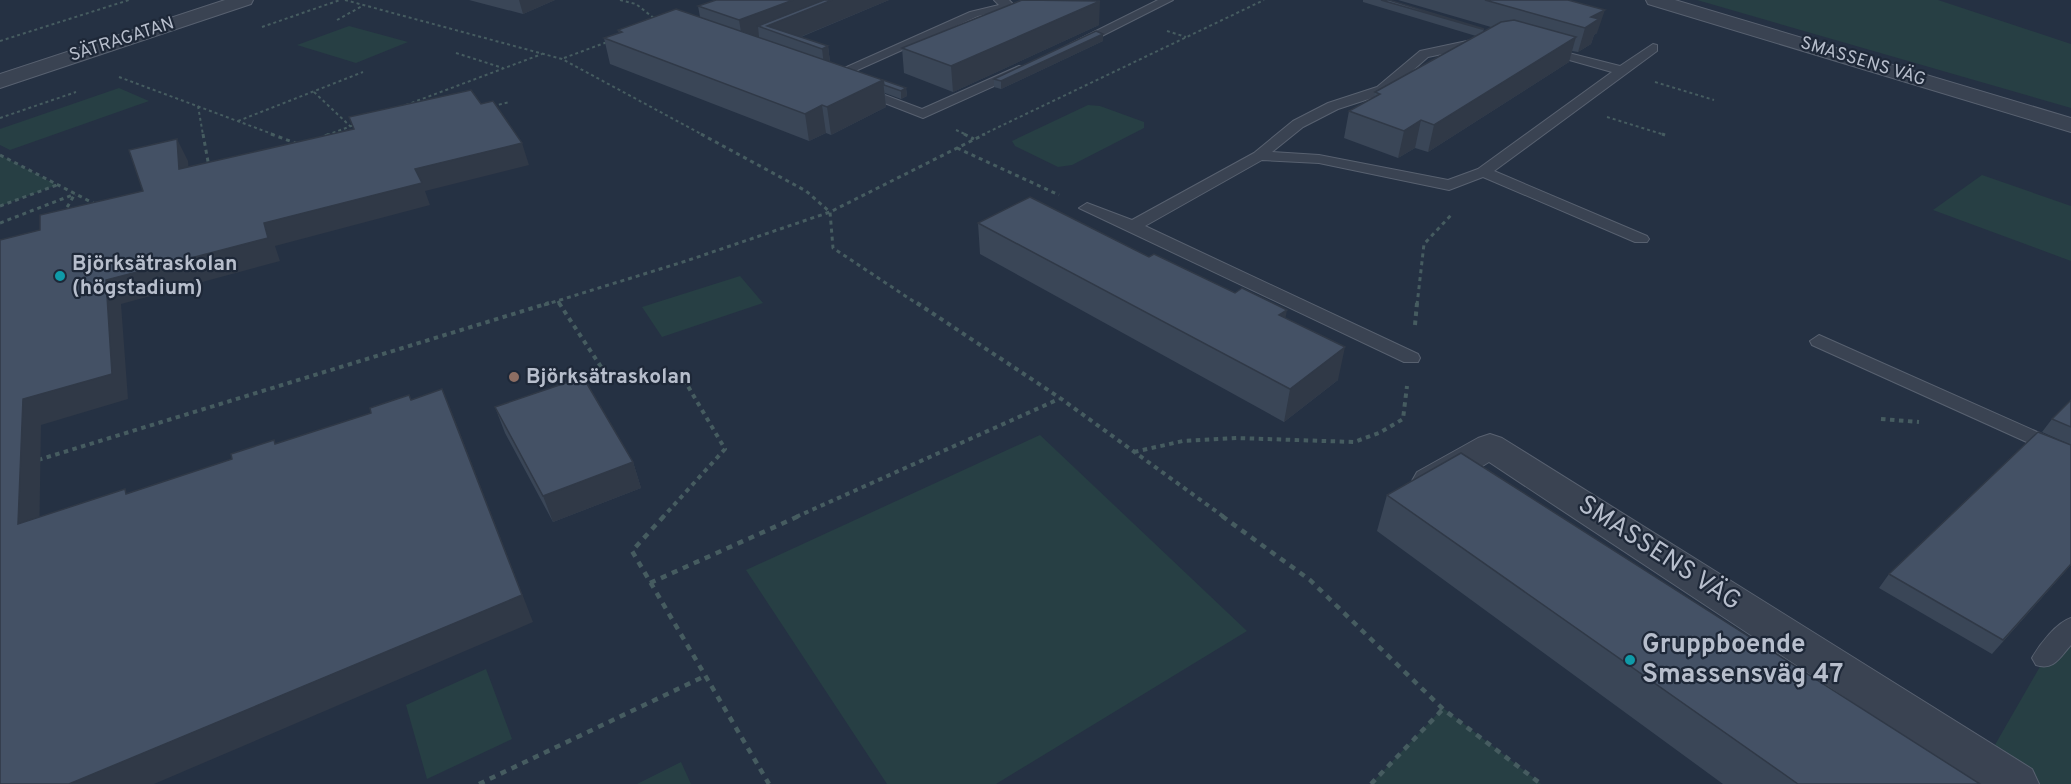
<svg xmlns="http://www.w3.org/2000/svg" width="2071" height="784" font-family="Overpass,sans-serif">
<style>
.green{fill:#273f44}
.lines{fill:none;stroke-linecap:round;stroke-linejoin:round}
.service-casing{stroke:#586170;stroke-width:2}
.minor-casing{stroke:#586170;stroke-width:2}
.tertiary-casing{stroke:#586170;stroke-width:2}
.path-far3{stroke:#465c60;stroke-width:2;stroke-dasharray:3 3;stroke-linecap:butt}
.path-far2{stroke:#465c60;stroke-width:3;stroke-dasharray:4 4;stroke-linecap:butt}
.path-far1{stroke:#465c60;stroke-width:4;stroke-dasharray:4.5 4.5;stroke-linecap:butt}
.path{stroke:#465c60;stroke-width:4.5;stroke-dasharray:6 6;stroke-linecap:butt}
.service{fill:#3a4352;fill-rule:evenodd}
.minor{fill:#3a4352;fill-rule:evenodd}
.tertiary{fill:#3a4352;fill-rule:evenodd}
.wall{fill:#3a4657}
.shaded-wall{fill:#303947}
.building{fill:#445165;stroke:#303947;stroke-width:1.5}
.culture-dot{fill:#0f9aa8;stroke:#1e2838;stroke-width:2}
.education-dot{fill:#8d6e63;stroke:#1e2838;stroke-width:2}
.labels{text-anchor:middle;dominant-baseline:central;stroke-width:4.5;stroke-linejoin:round;paint-order:stroke}
.far-street-label{font-size:18px;fill:#b7becc;stroke:#1e2838}
.poi-label{font-size:21px;font-weight:bold;fill:#b7becc;stroke:#1e2838;text-anchor:start}
.near-street-label{font-size:26px;fill:#b7becc;stroke:#1e2838}
.near-poi-label{font-size:26px;font-weight:bold;fill:#b7becc;stroke:#1e2838;text-anchor:start}
</style>
<rect width="100%" height="100%" fill="#253143"/>
<path class="green" d="M1697 0H1938L2071 44V108Z
M349 26 408 42 356 63 297 45Z
M119 88 149 101 10 150 0 145V129Z
M1088 105 1100 106 1144 122V128L1072 165 1058 167 1015 146 1012 141Z
M0 155 57 185 0 206Z
M1982 175 2071 206V261L1933 210Z
M740 276 763 303 662 337 642 307Z
M1040 435 1247 631 996 784H887L746 570Z
M2071 628V784H2015L1984 764 2045 658Z
M486 669 512 739 427 779 406 705Z
M1443 708 1539 782 1541 784H1371Z
M681 762 691 784H637Z"/>
<g class="lines">
<g class="service-casing">
<path id="service" d="M994 0H1009L1012 3 1007 9 978 16 833 81H823L822 78 970 12 999 5Z
M1158 0H1173L1080 47 1070 44Z
M1481 38 1487 42 1485 45 1428 57 1387 93 1338 109 1303 127 1272 152 1319 155 1448 180 1478 169 1612 72 1541 52V46L1620 66 1653 44 1657 45V51L1494 171 1647 236 1649 239 1647 242H1635L1483 177 1449 190 1319 163 1262 160 1145 226 1418 354 1420 358 1418 362H1404L1079 208 1087 203 1132 220 1254 153 1293 121 1328 103 1377 87 1420 51Z
M1019 66 1023 67V73L923 118 854 91 856 88H866L922 109Z
M1819 335 2071 447V462L1812 345 1810 341Z
M2071 618V645C2060 657 2054 671 2036 665L2032 658C2040 644 2056 623 2071 618Z"/>
</g>
<g class="minor-casing">
<path id="minor" d="M1490 434 1502 438 2032 769 2039 784H1976L1489 462C1467 475 1443 497 1417 490L1412 481 1417 472 1478 438Z"/>
</g>
<g class="tertiary-casing">
<path id="tertiary" d="M225 0H253L251 4 0 88V74Z
M1646 0H1675L2071 118V132L1648 4Z"/>
</g>
<path class="path-far3" d="M345 0 562 59 703 135
M620 0 636 4 655 19
M337 20 364 5
M262 27 340 0
M1167 31 1186 37
M0 41 129 0
M456 53 503 68
M564 58 610 41
M119 77 275 135
M1655 82 1714 100
M314 92 350 126
M406 105 542 54
M198 106 203 135
M493 106 510 102
M1607 117 1665 135
M0 118 76 92
M238 121 363 72
M956 130 967 135
M327 135 354 125
M982 135 1264 0"/>
<path class="path-far2" d="M203 134 209 167
M271 134 298 144
M701 134 806 191 830 212 833 248 919 305
M964 134 974 139
M1662 134 1665 135
M325 136 330 134
M957 148 1059 195
M0 155 97 205
M0 206 57 185
M63 214 75 194
M0 223 75 194
M558 301 560 305
M544 305 686 261 830 212 985 134
M1417 305 1424 244 1453 213"/>
<path class="path-far1" d="M559 303 607 376 686 383 725 449 663 517
M917 303 1060 398 1224 517
M1415 325 1417 303
M1881 419 1919 422
M1134 452 1183 441 1237 438 1354 442 1379 433 1403 419 1407 386
M38 460 549 303
M796 517 1059 399"/>
<path class="path" d="M664 516 632 551 769 784
M1222 516 1310 580 1443 709 1541 784
M650 583 799 516
M479 784 705 676
M1371 784 1443 709"/>
<use href="#service" class="service"/>
<use href="#minor" class="minor"/>
<use href="#tertiary" class="tertiary"/>
</g>
<path class="wall" d="M469 0H555L523 14Z
M716 0H889L801 37 828 46 830 62 906 88 907 96 901 99 885 93 886 107 831 135 826 133 809 141 610 64 604 38 619 33 618 30 700 17 698 6Z
M1363 0H1389L1484 29 1483 32 1491 27 1398 0H1568L1597 33 1594 35 1591 44 1578 52 1572 51 1569 62 1428 152 1415 148 1398 158 1344 138 1349 111 1374 97 1375 92 1476 36 1363 2Z
M1099 25 953 92 904 73 902 48Z
M1103 34V41L1001 89 994 87V79Z
M978 223 1149 257 1286 318 1338 380 1284 422 980 254Z
M2071 400V445L2042 432 2052 419Z
M495 407 633 462 641 488 553 522 505 433Z
M1387 495 1980 784H1723L1377 531Z
M2071 565 1992 654 1879 588 1889 574Z"/>
<path class="shaded-wall" d="M519 0H555L523 14Z
M793 0H889L795 39 758 26 759 37 743 44 739 20Z
M1100 1 1099 25 953 92 951 66Z
M1605 10 1597 33 1594 35 1591 44 1578 52 1585 28 1591 17Z
M1103 34V41L1001 89V81Z
M1576 37 1569 62 1428 152 1434 125Z
M828 46 831 70 825 73 822 49Z
M883 80 886 107 831 135 827 107Z
M906 88 907 96 901 99V91Z
M822 105 826 133 809 141 805 114Z
M1421 120 1415 148 1398 158 1404 131Z
M177 139 188 161 191 191 179 169Z
M522 143 529 165 425 191 430 205 275 246 280 261 121 304 128 399 41 425 39 550 18 524 23 399 106 280 415 169Z
M1287 310 1281 342 1279 315Z
M1345 347 1338 380 1284 422 1290 389Z
M442 389 453 415 533 622 154 784H69Z
M633 462 641 488 553 522 543 496Z"/>
<path class="building" d="M716 0H793L739 20 698 6Z
M824 0H832L767 26 828 46 822 49 758 26Z
M1022 0 1100 1 951 66 902 48Z
M1381 0H1389L1484 29H1482Z
M1485 0H1568L1605 10 1591 17 1599 19 1585 28Z
M676 9 883 80 827 107 822 105 805 114 604 38 622 32 618 30Z
M1514 20 1576 37 1434 125 1421 120 1404 131 1349 111 1380 94 1375 92 1501 22Z
M1096 31 1103 34 1001 81 994 79Z
M883 80 906 88 901 91 884 85Z
M471 90 481 104 493 101 522 143 415 169 422 183 264 223 268 238 106 280 112 374 23 399 18 524 125 489 126 494 232 459 231 454 274 440 275 444 371 413 370 408 409 395 411 400 442 389 522 595 69 784H0V240L40 230V215L143 191 129 150 177 139 179 169 354 129 349 117Z
M1030 197 1149 257 1154 254 1235 293 1242 288 1287 310 1279 315 1345 347 1290 389 978 223Z
M583 377 633 462 543 496 495 407Z
M2071 400V427L2052 419Z
M2038 432 2071 445V564L2003 640 1889 574Z
M1461 453 1980 784H1798L1387 495Z"/>
<g class="culture-dot">
<circle cx="60" cy="276" r="6"/>
<circle cx="1630" cy="660" r="6"/>
</g>
<circle class="education-dot" cx="514" cy="377" r="6"/>
<g class="labels">
<g class="far-street-label">
<text transform="translate(122 40) rotate(-18)">SÄTRAGATAN</text>
<text transform="translate(1863 62) rotate(17)">SMASSENS VÄG</text>
</g>
<g class="poi-label">
<text x="72" y="264">Björksätraskolan<tspan x="72" dy="24">(högstadium)</tspan></text>
<text x="526" y="377">Björksätraskolan</text>
</g>
<g class="near-street-label">
<text transform="translate(1659 554) rotate(33)">SMASSENS VÄG</text>
</g>
<g class="near-poi-label">
<text x="1642" y="645">Gruppboende<tspan x="1642" dy="30">Smassensväg 47</tspan></text>
</g>
</g>
</svg>
